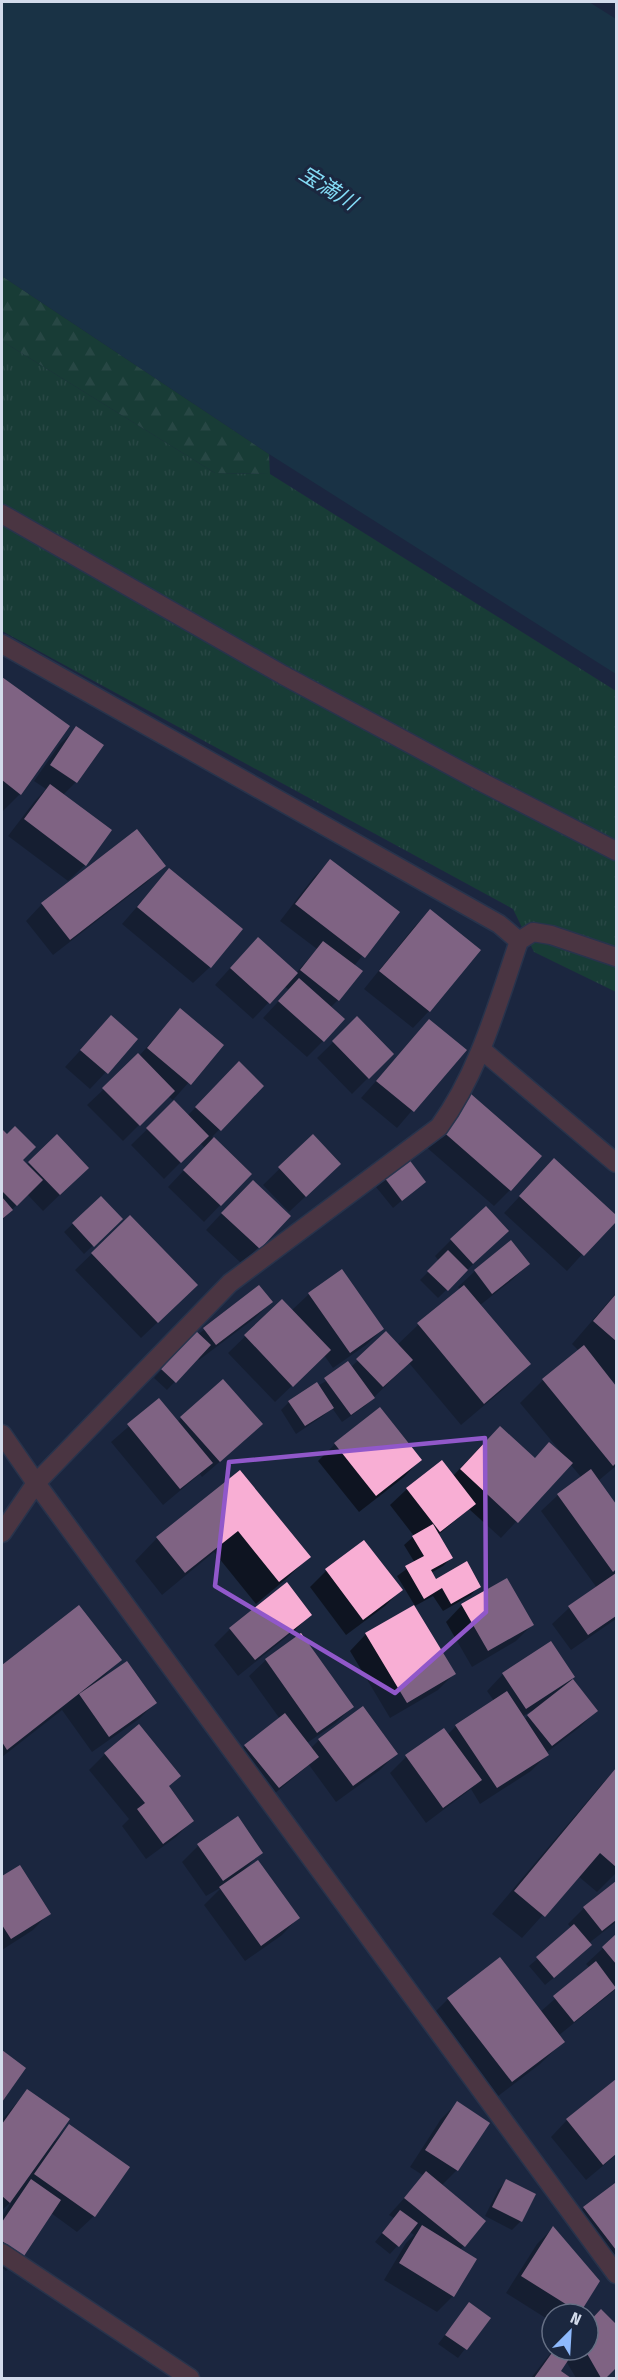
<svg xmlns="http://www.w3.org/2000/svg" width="618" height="2380" font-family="'Fira Sans Condensed','Noto Sans JP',sans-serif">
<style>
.grass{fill:url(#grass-tufts)}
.forest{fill:url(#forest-firs)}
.water{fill:#18414c}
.shadow{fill:#0007;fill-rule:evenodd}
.building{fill:#f8aed4}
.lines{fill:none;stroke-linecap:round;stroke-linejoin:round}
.minor-casing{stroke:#38445b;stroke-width:21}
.minor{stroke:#844746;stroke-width:18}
.marked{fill:none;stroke:#9158ca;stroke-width:4.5;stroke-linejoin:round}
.labels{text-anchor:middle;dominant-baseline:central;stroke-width:6;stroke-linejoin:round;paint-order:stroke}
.water-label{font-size:21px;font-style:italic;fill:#83dbf5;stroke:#1b273f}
</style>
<defs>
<pattern id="grass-tufts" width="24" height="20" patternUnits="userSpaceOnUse" patternTransform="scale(1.5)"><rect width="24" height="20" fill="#16572b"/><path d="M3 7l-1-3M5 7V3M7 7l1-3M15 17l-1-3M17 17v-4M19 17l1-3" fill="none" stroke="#376f4a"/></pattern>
<pattern id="forest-firs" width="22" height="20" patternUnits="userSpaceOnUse" patternTransform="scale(1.5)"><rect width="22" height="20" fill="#16572b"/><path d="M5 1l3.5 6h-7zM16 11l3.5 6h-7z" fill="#376f4a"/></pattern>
</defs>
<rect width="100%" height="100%" fill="#1b273f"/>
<path class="grass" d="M2 341 215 473 270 474 616 691V992L534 952 513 909 2 631Z"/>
<path class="forest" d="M2 276 269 454 270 474 215 473 2 341Z"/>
<path class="water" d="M2 2H589L616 19V674L269 454 2 276Z"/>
<path class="shadow" d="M2 678 68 727 20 794 2 812Z
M77 728 102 745 76 782 63 795 85 865 68 881 8 836 34 802 46 789 34 781 60 744Z
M137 831 164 866 147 882 53 955 26 921 42 904Z
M330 861 398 912 354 966 338 1000 330 1008 323 1041 307 1057 263 1018 289 990 284 986 253 1019 215 985 242 955 296 973 317 949 280 921 314 877Z
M169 870 210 967 193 983 122 924Z
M430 911 479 950 429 1011 413 1028 364 989 414 927Z
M180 1010 222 1045 173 1100 168 1096 123 1141 87 1105 139 1056Z
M111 1017 136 1040 90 1089 65 1067Z
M357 1019 392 1054 352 1094 317 1058Z
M429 1021 464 1050 397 1128 361 1098Z
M239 1064 262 1086 212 1137 250 1174 204 1222 168 1187 205 1148 200 1143 164 1179 131 1145 174 1103 187 1116Z
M455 1112 510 1190 494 1206 425 1146Z
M2 1131 26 1166 57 1136 71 1184 43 1211 27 1194 2 1220Z
M313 1136 323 1180 289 1212 263 1185Z
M408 1160 424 1182 393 1208 376 1187Z
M554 1160 616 1217 567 1271 504 1213Z
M100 1198 121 1219 84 1254 64 1232Z
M236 1198 289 1216 242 1264 206 1230Z
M130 1217 179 1302 141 1338 75 1270Z
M451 1240 491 1247 438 1298 420 1280 439 1261 435 1256Z
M511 1242 528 1264 512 1280 479 1306 529 1364 506 1387 461 1425 409 1363 365 1406 342 1422 332 1408 323 1416 296 1434 281 1410 289 1402 351 1367 386 1334 397 1345 418 1325 460 1290 458 1287 475 1271Z
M616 1293V1383L607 1377 616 1388V1466L598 1481 616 1507V1619L571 1650 552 1624 569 1608 597 1588 541 1511 558 1495 581 1477 570 1464 501 1538 469 1509 438 1535 451 1558 443 1566 431 1573 436 1581 479 1586 471 1595 443 1611 433 1596 415 1606 397 1576 415 1563 404 1545 414 1536 390 1505 407 1489 442 1462 453 1476 483 1444 534 1459 559 1453 560 1451 520 1403 543 1380 579 1351 572 1344Z
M309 1294 383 1329 366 1345 333 1368 324 1355 275 1402 228 1353 282 1301 291 1311Z
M271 1302 255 1318 199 1360 197 1358 167 1390 154 1378 188 1341 204 1330Z
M223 1381 245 1440 202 1477 200 1474 163 1505 111 1442 159 1400 177 1422Z
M379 1409 420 1460 404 1477 359 1512 318 1461 335 1444Z
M239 1472 309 1557 286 1579 256 1604 214 1552 162 1595 135 1561 157 1538Z
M364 1542 401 1590 385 1606 346 1635 310 1587 326 1571Z
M286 1585 310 1615 294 1631 238 1676 214 1645 230 1629Z
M462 1605 532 1625 516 1641 472 1667 446 1622Z
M79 1607 120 1660 102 1678 155 1703 139 1719 92 1752 62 1710 2 1757V1667Z
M366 1634 454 1674 438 1690 390 1718 350 1651Z
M300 1635 352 1707 336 1723 307 1743 311 1748 319 1740 396 1754 380 1770 336 1802 309 1765 262 1804 229 1763 245 1746 280 1719 249 1676 266 1660Z
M503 1674 571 1679 596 1711 580 1727 546 1753 547 1755 531 1771 480 1804 471 1789 426 1823 390 1773 406 1757 444 1730 447 1735 456 1726 494 1701 487 1691ZM531 1711 532 1712 524 1720 522 1717Z
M105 1754 168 1787 192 1821 176 1837 146 1859 122 1826 129 1819 89 1770Z
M616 1769V1873L597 1892 578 1876 522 1938 492 1914 601 1785Z
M237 1818 261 1852 245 1869 298 1918 282 1935 245 1961 204 1905 222 1887 206 1896 182 1862 198 1846Z
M19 1867 49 1913 33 1930 2 1950V1878Z
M616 1883V1922L589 1943 582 1954 545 1985 529 1966 572 1929 568 1924 584 1908Z
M616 1936V1989L558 2036 563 2042 540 2064 489 2103 426 2021 448 1999 540 2012 590 1968 586 1964Z
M2 2052 24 2068 2 2099Z
M616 2081V2155L586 2180 551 2137 567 2120Z
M27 2091 55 2141 69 2126 94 2216 77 2232 51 2213 22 2255 6 2271 2 2268V2217L12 2201 2 2210V2120Z
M457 2103V2170L441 2186 484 2221 460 2250 453 2296 437 2312 384 2280 406 2243 414 2235 410 2232 390 2254 375 2242 394 2218 389 2215 424 2176 410 2167 441 2119Z
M506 2181 534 2195 520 2222 512 2230 485 2216 498 2190Z
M614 2185 616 2188V2258L603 2269 568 2225 584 2208Z
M553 2228 578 2312 576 2314H552V2322L506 2293 537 2244Z
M469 2304 489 2318 458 2358 438 2344Z
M601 2311 616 2326V2366L604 2378H576L566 2361 559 2372 569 2378H531L553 2350H588V2324Z"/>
<path class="building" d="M2 677 70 726 21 795 2 780Z
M76 726 104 745 77 783 50 765Z
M50 784 112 830 86 866 24 819Z
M137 829 166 866 70 940 41 903Z
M330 859 400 912 365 958 295 904Z
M169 868 243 929 211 968 137 907Z
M430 909 481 950 430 1012 379 971Z
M258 937 298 973 270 1004 230 968Z
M323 941 363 971 339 1001 300 970Z
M299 978 345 1019 324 1042 278 1001Z
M180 1008 224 1045 191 1085 147 1048Z
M111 1015 138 1039 108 1074 80 1050Z
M357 1016 394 1054 369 1079 332 1041Z
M429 1019 467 1050 414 1112 376 1081Z
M138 1053 175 1091 140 1126 102 1088Z
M239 1061 264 1086 221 1131 195 1107Z
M471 1094 542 1156 511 1191 440 1129Z
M174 1100 209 1136 181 1163 146 1128Z
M15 1126 36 1147 23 1160 43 1180 17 1206 2 1191V1129L7 1134Z
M57 1134 89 1168 60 1195 28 1162Z
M313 1134 341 1164 306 1197 278 1167Z
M214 1137 252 1174 221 1206 183 1170Z
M408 1158 426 1182 402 1201 384 1177Z
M554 1158 616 1215V1222L584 1256 519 1196Z
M253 1180 291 1216 260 1249 221 1213Z
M101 1196 123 1219 94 1247 72 1223Z
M2 1197 13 1210 2 1219Z
M486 1206 509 1231 473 1264 450 1239Z
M130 1215 198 1285 158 1323 91 1253Z
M511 1240 530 1264 492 1294 474 1270Z
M448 1250 468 1270 448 1291 427 1271Z
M342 1269 384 1329 350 1353 308 1293Z
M259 1285 273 1302 216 1345 203 1328Z
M464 1285 531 1364 484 1404 417 1323Z
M616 1294V1341L593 1321Z
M282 1299 331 1350 293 1387 244 1335Z
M196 1331 211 1345 176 1383 161 1369Z
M386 1331 413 1360 383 1387 356 1359Z
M584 1345 616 1386V1463L613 1466 542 1379Z
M348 1361 375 1398 351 1415 324 1378Z
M223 1379 263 1424 220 1462 180 1417Z
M317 1382 334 1408 305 1426 288 1401Z
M159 1398 213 1463 180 1489 127 1424Z
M380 1407 422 1460 376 1496 334 1443Z
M500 1426 535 1458 549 1442 573 1463 518 1523 460 1469Z
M442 1460 476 1504 440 1532 406 1488Z
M591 1469 616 1504V1569L613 1572 557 1494Z
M240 1470 311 1557 279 1582 238 1531 185 1573 156 1537Z
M433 1524 453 1558 431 1570 436 1579 467 1561 481 1587 451 1604 442 1588 424 1599 405 1566 424 1556 412 1536Z
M364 1540 403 1590 363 1620 325 1569Z
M616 1573V1616L588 1635 568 1606Z
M507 1578 534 1625 488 1651 461 1604Z
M287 1582 312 1615 255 1660 229 1628Z
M79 1605 122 1660 7 1750 2 1742V1665Z
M414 1605 456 1674 407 1703 365 1633Z
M301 1633 354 1707 317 1733 265 1659Z
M551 1641 575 1677 526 1709 502 1673Z
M127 1661 157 1703 109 1737 79 1694Z
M573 1679 598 1711 552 1746 527 1715Z
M507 1691 549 1755 497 1788 455 1725Z
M363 1706 398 1754 353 1786 318 1739Z
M285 1713 319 1757 279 1788 244 1745Z
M139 1724 181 1776 169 1786 194 1821 163 1844 137 1809 145 1803 104 1753Z
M444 1728 482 1780 443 1808 405 1755Z
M616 1768V1867L600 1853 545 1917 514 1891Z
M238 1816 263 1853 223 1881 197 1844Z
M258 1860 300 1918 261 1946 219 1887Z
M20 1865 51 1914 11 1939 2 1925V1876Z
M616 1881V1920L602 1931 583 1907Z
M574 1924 592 1945 554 1978 536 1957Z
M616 1934V1964L602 1947Z
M500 1957 565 2042 512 2082 447 1998Z
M596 1961 616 1988 574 2022 553 1996Z
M2 2050 26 2068 2 2102Z
M616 2079V2154L603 2165 566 2119Z
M27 2089 70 2119 10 2203 2 2196V2124Z
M457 2101 490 2123 458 2171 425 2150Z
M69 2124 130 2167 95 2217 34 2174Z
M426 2171 486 2221 465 2247 404 2198Z
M31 2179 61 2200 24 2256 2 2241V2222Z
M506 2179 536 2194 522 2222 492 2207Z
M615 2183 616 2185V2250L583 2207Z
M400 2210 418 2223 399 2247 382 2233Z
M422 2225 477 2259 454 2297 399 2263Z
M553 2226 600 2281 580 2313 521 2276Z
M469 2302 491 2318 467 2350 445 2335Z
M601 2309 616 2324V2368L606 2378H601L585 2350H588V2323Z
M554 2350H575L561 2371 571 2378H534Z"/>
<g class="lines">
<g class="minor-casing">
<path id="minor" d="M2 514 283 675 474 778 616 851
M2 644 499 924 519 941
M482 1050 616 1163
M2 1434 36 1483 616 2274
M2 1533 36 1483 230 1283 439 1127C479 1072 497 1005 519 941L533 932 551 935 616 957
M2 2253 190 2378"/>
</g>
<use href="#minor" class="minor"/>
</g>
<path d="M0 0H618V2380H0ZM485 1438 486 1612 395 1693 215 1586 229 1462Z" fill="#1b273f" fill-opacity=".55" fill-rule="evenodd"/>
<path class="marked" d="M485 1438 486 1612 395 1693 215 1586 229 1462Z"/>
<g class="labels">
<g class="water-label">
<text transform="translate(328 188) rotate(32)">宝満川</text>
</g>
</g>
<rect width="618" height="2380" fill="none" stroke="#d3dbeb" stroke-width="6"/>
<g transform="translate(570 2332) rotate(24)"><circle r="28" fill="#1b273f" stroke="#656f84" stroke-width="1.5"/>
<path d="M0-4.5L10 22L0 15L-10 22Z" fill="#8eb9fc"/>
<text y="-9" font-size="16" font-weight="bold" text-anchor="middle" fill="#d3dbeb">N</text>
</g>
</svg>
